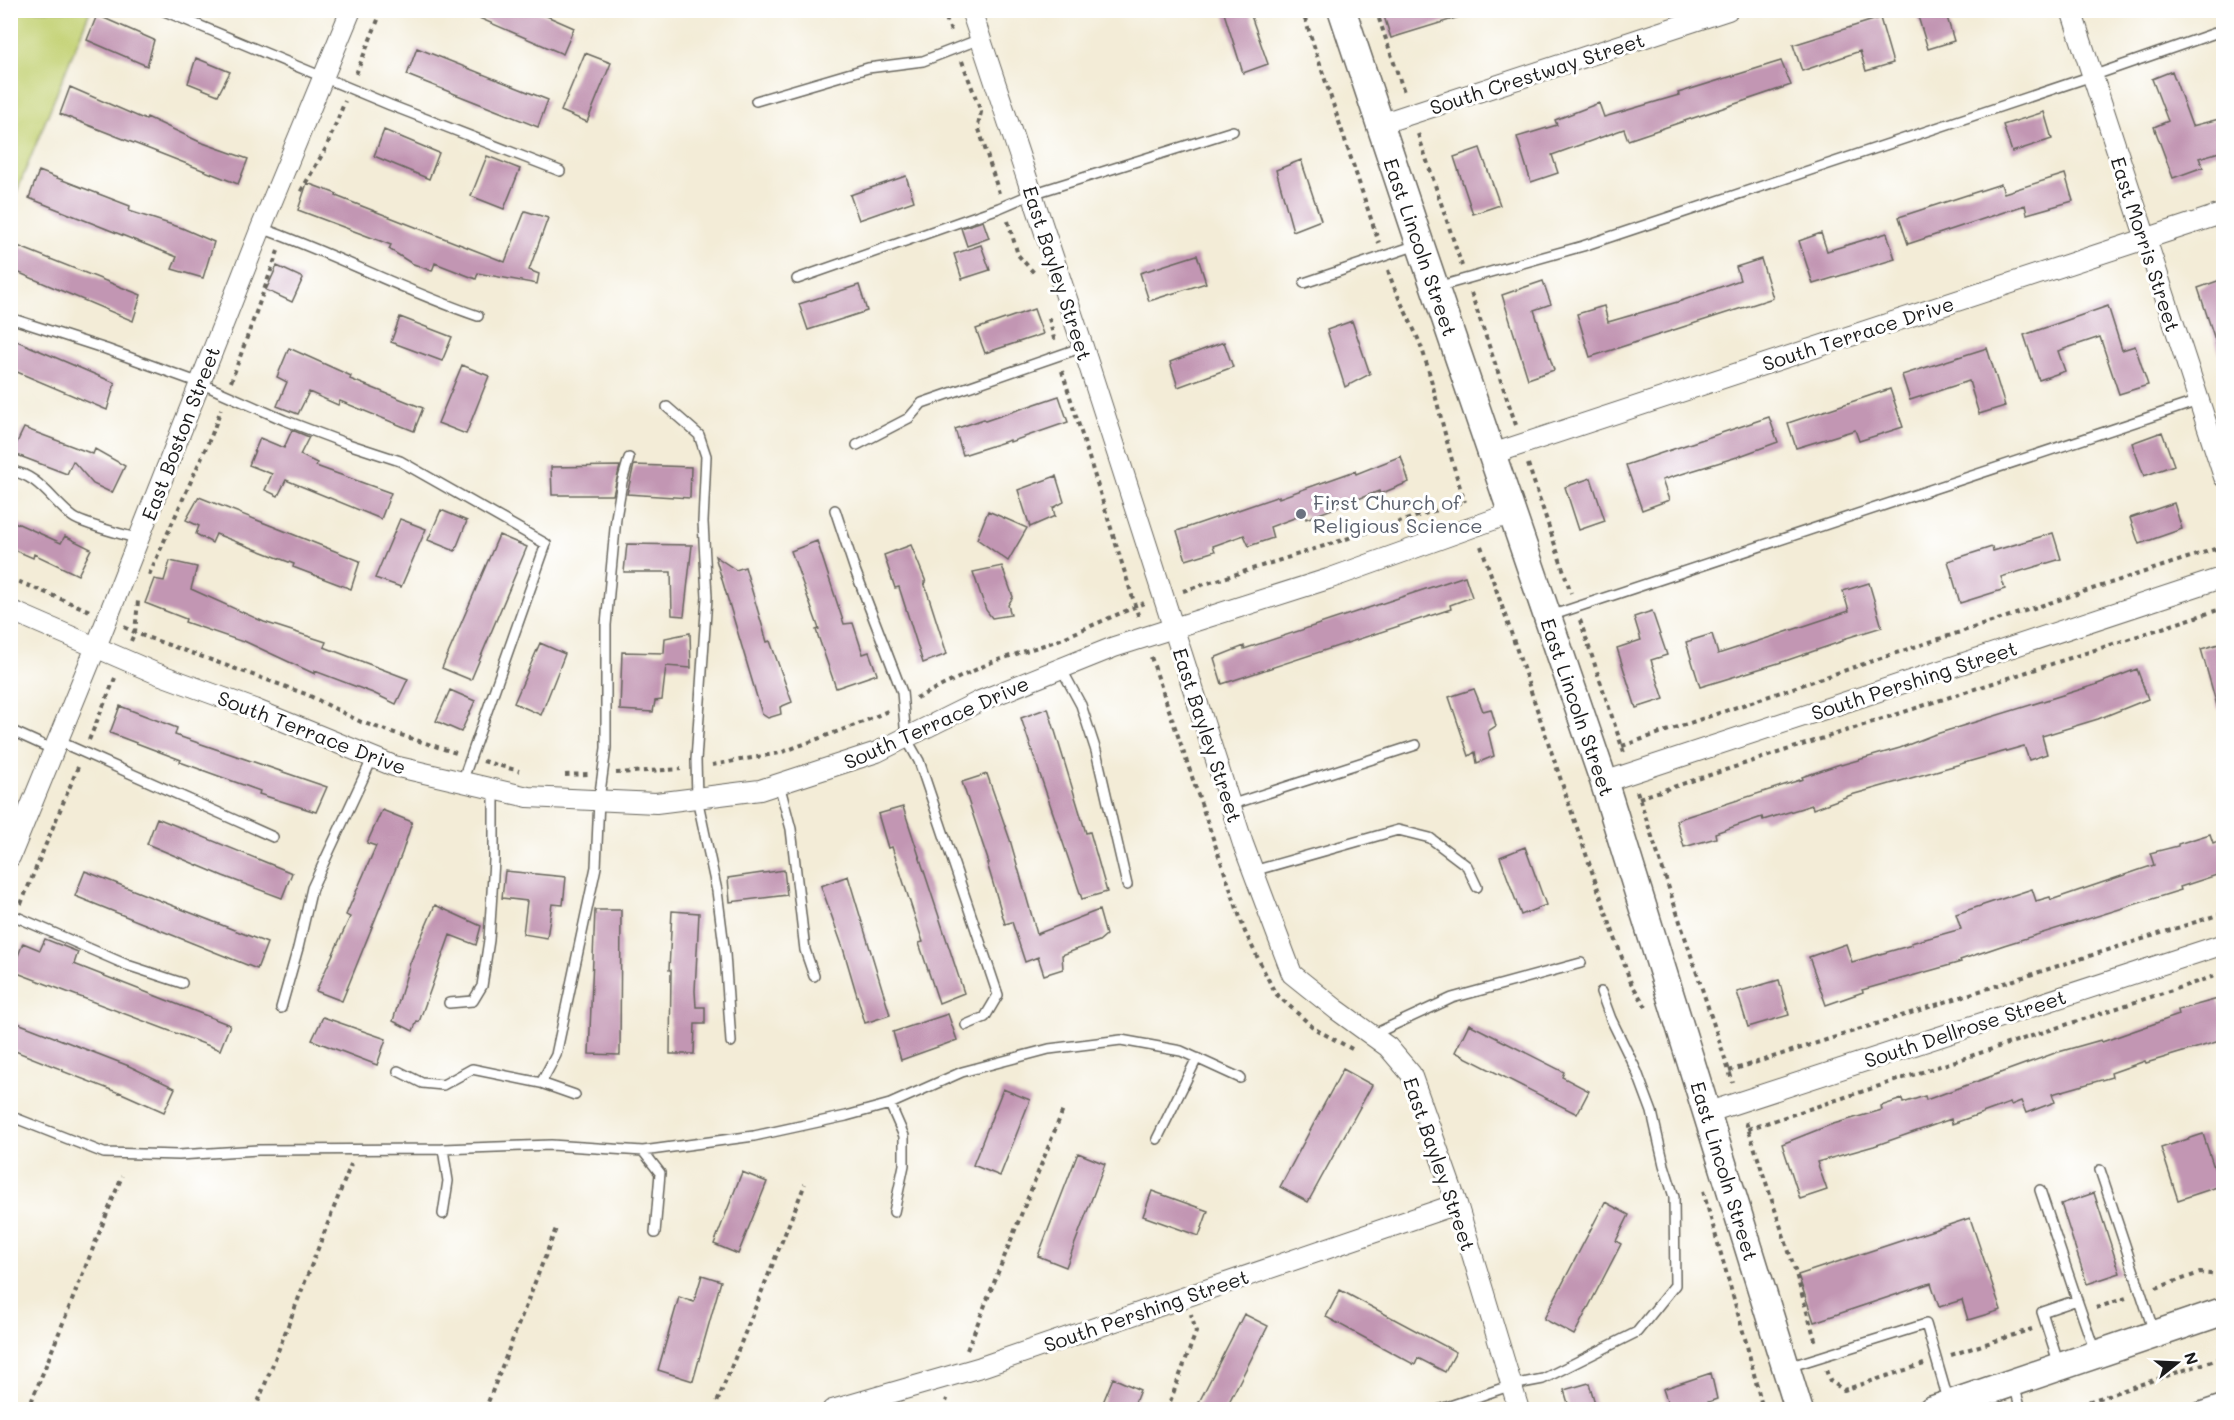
<svg xmlns="http://www.w3.org/2000/svg" width="2234" height="1420" font-family="Mali,sans-serif">
<style>
.green{fill:#c3d173;stroke:#707648;stroke-width:1.5}
.building{fill:#c296b3}
.lines{fill:none;stroke-linecap:round;stroke-linejoin:round}
.lane-casing{stroke:#67655d;stroke-width:12}
.street-casing{stroke:#67655d;stroke-width:22}
.secondary-casing{stroke:#67655d;stroke-width:30}
.path{stroke:#67655d;stroke-width:4;stroke-dasharray:4.5 4.5;stroke-linecap:butt}
.lane{stroke:#fff;stroke-width:9}
.street{stroke:#fff;stroke-width:20}
.secondary{stroke:#fff;stroke-width:27}
.worship-dot{fill:#6b7280;stroke:#fff;stroke-width:2}
.labels{text-anchor:middle;dominant-baseline:central;stroke-width:6;stroke-linejoin:round;paint-order:stroke}
.street-label{font-size:20px;fill:#1c1c1c;stroke:#fff}
.worship-label{font-size:20px;fill:#5b616d;stroke:#fff;text-anchor:start}
</style>
<rect width="100%" height="100%" fill="#fff"/>
<filter id="ink" filterUnits="userSpaceOnUse"><feTurbulence type="fractalNoise" baseFrequency=".0167" numOctaves="2"/><feDisplacementMap in="SourceGraphic" scale="12" xChannelSelector="R" yChannelSelector="G"/><feConvolveMatrix kernelMatrix="1 2 1 2 8 2 1 2 1" color-interpolation-filters="sRGB"/></filter>
<filter id="wash" filterUnits="userSpaceOnUse"><feTurbulence type="fractalNoise" baseFrequency=".008" numOctaves="4" result="noise"/><feDisplacementMap in="SourceGraphic" scale="24" xChannelSelector="R" yChannelSelector="G"/><feGaussianBlur stdDeviation="1.35" result="paint"/><feColorMatrix in="noise" values="0 0 0 0 0 0 0 0 0 0 0 0 0 0 0 0 0 1.4 0 .05"/><feComposite in="paint" operator="in"/></filter>
<g filter="url(#wash)">
<rect width="100%" height="100%" fill="#f3ecd7"/>
<path class="green" d="M11 10 90 11 11 206 10 11Z"/>
<g id="blocks">
<path class="building" d="M533 10 574 28 563 54 463 11Z
M1223 10H1249L1268 64 1243 73Z
M1382 10H1466V15L1391 38Z
M1916 10H1945L1954 41 1928 49Z
M97 15 154 40 147 66 87 40Z
M1880 18 1893 63 1866 71 1860 51 1802 71 1793 45Z
M417 48 548 100 538 127 407 75Z
M585 53 611 63 587 122 561 111Z
M196 58 230 72 218 95 188 83Z
M1781 61 1791 85 1628 140 1624 129 1552 155 1558 173 1531 182 1517 137 1557 125 1555 120 1599 103 1604 117 1679 95 1678 93Z
M2172 71 2192 126 2223 118V151L2199 158 2203 167 2173 178 2154 127 2168 121 2152 79Z
M70 87 146 120 147 117 200 142 248 159 238 184 60 114Z
M2044 112 2052 139 2012 152 2003 125Z
M384 130 439 153 429 179 374 156Z
M1480 148 1500 205 1473 214 1454 157Z
M487 156 520 169 504 209 471 196Z
M1301 160 1321 220 1293 231 1276 170Z
M39 171 130 206 129 211 182 228 214 242 203 278 172 269 177 257 29 198Z
M2065 174 2073 201 2027 214 2025 205 1908 244 1899 217 2001 184 2004 193Z
M906 176 914 201 859 220 850 195Z
M307 183 337 194 336 196 505 262 525 211 548 218 529 270 539 274 537 284 478 273 476 279 435 263 432 271 411 263 389 249 391 245 298 210Z
M983 221 989 238 967 246 961 228Z
M1821 233 1827 251 1887 233 1895 259 1813 284 1799 241Z
M10 243 141 295 133 321 10 269Z
M981 245 990 270 962 279 954 254Z
M1197 255 1206 283 1149 301 1140 273Z
M1761 259 1773 298 1590 357 1577 314 1604 306 1608 322 1681 301 1740 280 1736 267Z
M277 266 303 278 292 302 266 290Z
M2223 279V355H2220L2198 288Z
M1543 281 1551 304 1534 310 1554 370 1528 379 1502 295Z
M859 285 867 311 808 330 799 304Z
M2108 306 2122 350 2135 346 2148 385 2119 394 2100 337 2058 351 2065 371 2039 380 2024 335Z
M1034 309 1043 334 985 353 976 329Z
M400 317 452 337 442 361 391 342Z
M1352 321 1370 374 1345 387 1327 330Z
M10 338 115 383 107 410 10 369Z
M1224 342 1233 367 1178 387 1170 362Z
M289 348 351 376 350 379 423 408 414 431 340 401 338 405 309 392 298 414 277 406 287 382 277 377Z
M1987 348 2005 406 1979 414 1969 381 1910 400 1902 375Z
M462 365 489 376 466 434 438 423Z
M1890 389 1903 427 1859 441 1855 430 1796 448 1788 423Z
M1059 396 1068 422 1010 442V440L963 455 955 429 984 419 985 421Z
M1769 417 1778 442 1737 457 1662 480 1669 500 1642 510 1626 465Z
M24 428 93 454 95 449 125 466 112 493 93 484 73 461 67 474 12 453Z
M292 430 309 437 300 455 317 463 316 466 391 493 381 519 286 480 278 496 265 490 272 474 249 465 260 438 284 448Z
M2162 432 2174 465 2144 476 2132 443Z
M1401 456 1409 482 1380 494 1379 491 1306 519 1305 514 1270 527 1273 538 1249 546 1244 535 1213 546 1215 551 1186 560 1177 531 1279 496V498L1355 471 1356 474Z
M634 465 691 467 690 498 627 494Z
M620 466 613 495H552L551 467Z
M1056 476 1064 502 1053 508 1055 516 1030 527 1018 490Z
M1591 478 1605 521 1579 530 1565 487Z
M199 497 360 561 351 589 293 567 294 564 216 534 212 543 196 534 199 526 186 520Z
M2174 503 2182 529 2139 544 2130 518Z
M441 510 467 521 455 551 428 540Z
M988 511 1027 528 1008 561 977 539Z
M400 519 426 529 401 587 375 578Z
M10 520 61 543 65 536 91 549 78 575 34 554 33 558 10 548Z
M2053 533 2061 559 2001 577 2005 589 1960 603 1948 561 1992 547 1993 551Z
M499 535 527 547 471 680 442 668Z
M817 541 844 624 853 623 863 654 869 652 877 674 836 688 816 630 819 629 791 551Z
M627 544 692 545 684 616 672 615 671 572H624Z
M911 545 926 582H924L947 654 923 663 899 587 895 588 884 555Z
M715 556 736 570 745 567 767 642 770 641 792 702 780 707 781 714 768 718 762 714Z
M170 561 197 567 191 589 264 622 326 642 324 647 408 679 396 704 373 693 315 671V674L244 641 243 642 185 622 186 619 145 603 154 579 164 581Z
M1002 566 1013 597 1008 605 1011 615 992 618 986 610 973 572Z
M1465 576 1472 597 1450 605 1451 609 1222 684 1214 658 1244 646V649Z
M1869 583 1882 627 1843 639V641L1785 661 1700 687 1686 642 1712 634 1718 654 1777 635 1849 611 1843 591Z
M1652 611 1667 655 1651 660 1664 699 1636 708 1617 648 1641 640 1634 617Z
M690 633 691 668 666 666 662 700 655 701 653 712 620 710 622 652 664 653 665 638Z
M540 643 565 654 541 715 514 703Z
M2219 644 2223 659V709H2218L2201 649Z
M2137 669 2148 699 2098 719 2042 736 2047 754 2029 760 2024 746 1851 795 1813 809 1812 805 1763 820 1762 817 1715 833 1716 838 1684 847 1676 820 1803 779 1802 777 1840 764 1841 765 1900 748 1933 735 2095 685Z
M1474 689 1483 711 1491 709 1496 726 1488 731 1494 756 1477 763 1475 752 1469 756 1449 697Z
M450 690 475 701 461 732 436 721Z
M120 706 177 728 175 735 327 787 316 812 259 794 260 791 180 762 181 760 110 733Z
M1048 708 1086 833 1090 832 1107 892 1082 899 1021 718Z
M987 774 1010 840 1037 934 1099 910 1106 935 1099 941 1062 955 1063 969 1044 975 1038 957 1025 962 1012 922 1005 924 987 863H989L962 782Z
M903 807 964 993 939 1003 919 943 923 942 892 847 888 848 878 814Z
M382 810 412 822 402 853 342 1001 316 991 350 917 346 915 376 846 367 843Z
M157 818 292 873 282 898 223 876 147 844Z
M2210 834 2213 843 2223 839V873L2180 887 2181 890 2004 945 1960 960 1961 962 1862 990 1863 992 1826 1005 1809 957 1846 944 1852 962 1912 945 1911 943 1961 929 1956 914 2032 889 2036 901 2050 897 2051 900 2154 865 2150 853 2178 846V844Z
M1525 847 1546 905 1521 915 1500 857Z
M784 870 787 895 730 902 728 878Z
M85 871 267 943 257 969 75 896Z
M505 871 566 877 563 905 552 904 547 938 523 934 527 901 502 898Z
M848 876 890 1015 865 1023 843 948 821 886Z
M435 905 481 926 476 945 450 935 419 1022 417 1021 413 1031 393 1021 410 963Z
M595 910H621L620 1055 589 1054Z
M672 911 699 913 695 991 696 1007H705V1024H695L694 1054H670L671 970H669Z
M45 939 78 952 74 964 230 1025 220 1050 12 971 23 943 40 950Z
M1779 980 1789 1015 1748 1027 1737 992Z
M2218 999 2223 1018V1040L2146 1063 2145 1061 2111 1073 2112 1077 2052 1094 2055 1102 2026 1113 2021 1101 2011 1105 2010 1103 1952 1124 1951 1119 1874 1146 1817 1162 1827 1190 1800 1199 1782 1144 1830 1125 1882 1110 1881 1106 1902 1099 1903 1103 1925 1096 1926 1100 2055 1053 2101 1040 2102 1042 2179 1015 2178 1010Z
M948 1014 957 1040 901 1060 893 1032Z
M323 1017 386 1039 377 1065 312 1040Z
M10 1020 129 1066 175 1088 164 1112 119 1092V1093L62 1071 63 1070 10 1049Z
M1469 1024 1564 1072 1562 1077 1589 1091 1577 1114 1455 1052Z
M1343 1069 1372 1085 1308 1202 1280 1187Z
M1003 1089 1030 1100 1000 1176 973 1165Z
M2203 1134 2220 1186 2178 1200 2161 1148Z
M1078 1153 1105 1164 1066 1267 1038 1256Z
M742 1172 767 1182 738 1254 714 1244Z
M1152 1191 1208 1211 1199 1236 1143 1216Z
M2094 1193 2120 1273 2087 1284 2061 1204Z
M1605 1202 1629 1215 1616 1241 1621 1244 1574 1335 1544 1319Z
M1970 1218 2001 1310 1968 1320 1962 1300 1939 1307 1931 1283 1814 1322 1798 1275Z
M702 1275 721 1281 693 1381 658 1370 679 1297 694 1302Z
M1340 1290 1456 1352 1445 1372 1418 1358 1415 1365 1326 1317Z
M1244 1314 1268 1326 1225 1410H1195Z
M1711 1373 1717 1399 1686 1410H1670L1663 1389Z
M1113 1378 1140 1390 1132 1410H1100Z
M1589 1383 1597 1410H1570L1564 1390Z"/>
</g>
</g>
<g filter="url(#ink)">
<use href="#blocks" fill-opacity="0" stroke="#67655d" stroke-width="1.5"/>
<g class="lines">
<g class="lane-casing">
<path id="lane" d="M162 10 390 105 560 171
M756 101 868 68 923 61 980 39
M261 228C335 254 404 291 478 316
M797 279 999 208 1032 194 1233 131
M1304 283 1417 245
M1437 287 1583 246 2092 76 2224 30
M10 318 106 349 200 383 284 420 345 443 400 461 546 544 462 782
M667 407 699 435 706 456 703 522 707 597 696 760 697 798 717 891 725 954 731 1042
M857 445 909 418 922 403 1083 347
M10 471C38 474 52 501 73 517 82 524 125 535 139 539
M835 510 855 570 902 692 906 738 919 761 998 995 985 1017 966 1025
M1550 616 2198 401
M1061 668 1081 705 1096 751 1127 885
M10 730 54 750
M58 741 273 837
M779 784 791 829 805 950 814 976
M1230 805 1416 745
M1253 871 1398 830 1430 838 1467 866 1477 887
M10 914 127 965 182 983
M449 1003 473 1001 482 986 489 940 494 860V789
M281 1008 298 948 312 888 373 757
M1372 1035 1452 998 1581 963
M398 1071 422 1083 443 1085 472 1069 541 1083 556 1055 596 867 599 800 606 748V625L616 518 622 482 629 458
M541 1083 575 1095
M890 1104 904 1136V1165L894 1212
M10 1116 104 1153 179 1155 258 1150 443 1149 551 1145 643 1151 754 1136 846 1116 890 1104 962 1072 1049 1049 1121 1040 1181 1051 1240 1078
M10 1130 15 1118
M1157 1139 1197 1058
M643 1151 660 1173 655 1233
M2100 1170 2154 1332
M2040 1190 2077 1300
M443 1214 448 1181 443 1149
M2059 1365 2042 1312 2077 1300 2095 1352
M1788 1367 1926 1324 1949 1403
M2014 1385 2021 1410
M1438 1410 1512 1385 1543 1379 1637 1332 1675 1285 1674 1197 1664 1165 1652 1112 1637 1072 1611 1019 1601 992
M2191 1410 2224 1399"/>
</g>
<g class="street-casing">
<path id="street" d="M971 10 1083 347 1243 844 1292 974 1337 1010 1388 1047 1411 1074 1457 1204 1519 1410
M2071 10 2224 477
M1380 124 1728 10
M1492 454 2224 213
M10 610 153 672 254 709 394 766 528 797 656 803 760 790 877 752 980 701 1114 647 1328 579 1512 513
M1604 782 2224 577
M10 857 96 647 261 228 351 10
M1706 1113 2224 944
M832 1410 981 1367 1457 1204"/>
</g>
<g class="secondary-casing">
<path id="secondary" d="M1342 10 1420 244 1604 782 1799 1410
M1932 1410 2224 1311"/>
</g>
<path class="path" d="M943 10 952 34
M1302 10 1379 243
M1376 10 1405 95
M962 61 981 112 978 126 999 193
M356 74 382 10
M1418 134 1462 266
M301 191 326 148 345 101
M1008 221 1018 255 1035 274
M1388 270C1397 300 1415 326 1424 355 1439 404 1448 454 1465 502
M1471 293 1516 425
M1049 318 1055 343
M1062 371 1139 618
M231 382 278 251
M1528 464 1571 593
M1481 546C1532 691 1579 838 1631 983L1646 1007
M149 575 212 434 221 409
M10 578 90 611
M1183 591 1465 501
M1580 620 1625 756
M124 627 141 635 306 694 361 722 456 753
M131 641 135 632 138 601
M1151 657 1245 932 1275 993 1315 1029 1352 1049
M916 698 992 662 1056 641 1144 603
M89 740 115 678
M1622 746 1893 654 2224 546
M483 761 519 771
M712 765 780 753 863 722 890 710
M616 773 681 769
M565 775 588 774
M1637 791 1733 1083
M1639 798 2224 608
M21 904 78 767
M1729 1071 2224 913
M1746 1122 1794 1267 1816 1343
M1748 1129 2224 973
M1703 1191 1746 1342 1763 1410
M2156 1288 2200 1273 2220 1275 2224 1271
M2096 1308 2126 1298
M967 1350 1063 1110
M1951 1355 2032 1329
M1826 1370 1830 1381 1844 1390 1924 1364
M28 1410 122 1176
M255 1410 351 1164
M485 1410 557 1226
M714 1410 805 1184
M943 1410 947 1399
M1167 1410 1196 1332 1191 1314
M2063 1410 2224 1357"/>
<use href="#lane" class="lane"/>
<use href="#street" class="street"/>
<use href="#secondary" class="secondary"/>
</g>
</g>
<circle class="worship-dot" cx="1301" cy="514" r="6"/>
<g class="labels">
<g class="street-label">
<text transform="translate(1537 73) rotate(-18)">South Crestway Street</text>
<text transform="translate(2146 244) rotate(72)">East Morris Street</text>
<text transform="translate(1421 247) rotate(71)">East Lincoln Street</text>
<text transform="translate(1058 273) rotate(72)">East Bayley Street</text>
<text transform="translate(1858 333) rotate(-18)">South Terrace Drive</text>
<text transform="translate(180 433) rotate(-69)">East Boston Street</text>
<text transform="translate(1914 680) rotate(-18)">South Pershing Street</text>
<text transform="translate(1578 707) rotate(71)">East Lincoln Street</text>
<text transform="translate(936 722) rotate(-24)">South Terrace Drive</text>
<text transform="translate(312 732) rotate(21)">South Terrace Drive</text>
<text transform="translate(1208 735) rotate(72)">East Bayley Street</text>
<text transform="translate(1965 1028) rotate(-18)">South Dellrose Street</text>
<text transform="translate(1440 1164) rotate(71)">East Bayley Street</text>
<text transform="translate(1725 1171) rotate(73)">East Lincoln Street</text>
<text transform="translate(1146 1310) rotate(-19)">South Pershing Street</text>
</g>
<g class="worship-label">
<text x="1313" y="502">First Church of<tspan x="1313" dy="23">Religious Science</tspan></text>
</g>
</g>
<rect width="2234" height="1420" fill="none" stroke="#fff" stroke-width="36"/>
<g transform="translate(2177 1363) rotate(72)" stroke="#ffffff" stroke-width="4.5" paint-order="stroke">
<path d="M0-4.5L10 22L0 15L-10 22Z" fill="#1c1c1c"/>
<text y="-9" font-size="16" font-weight="bold" text-anchor="middle" fill="#1c1c1c">N</text>
</g>
</svg>
